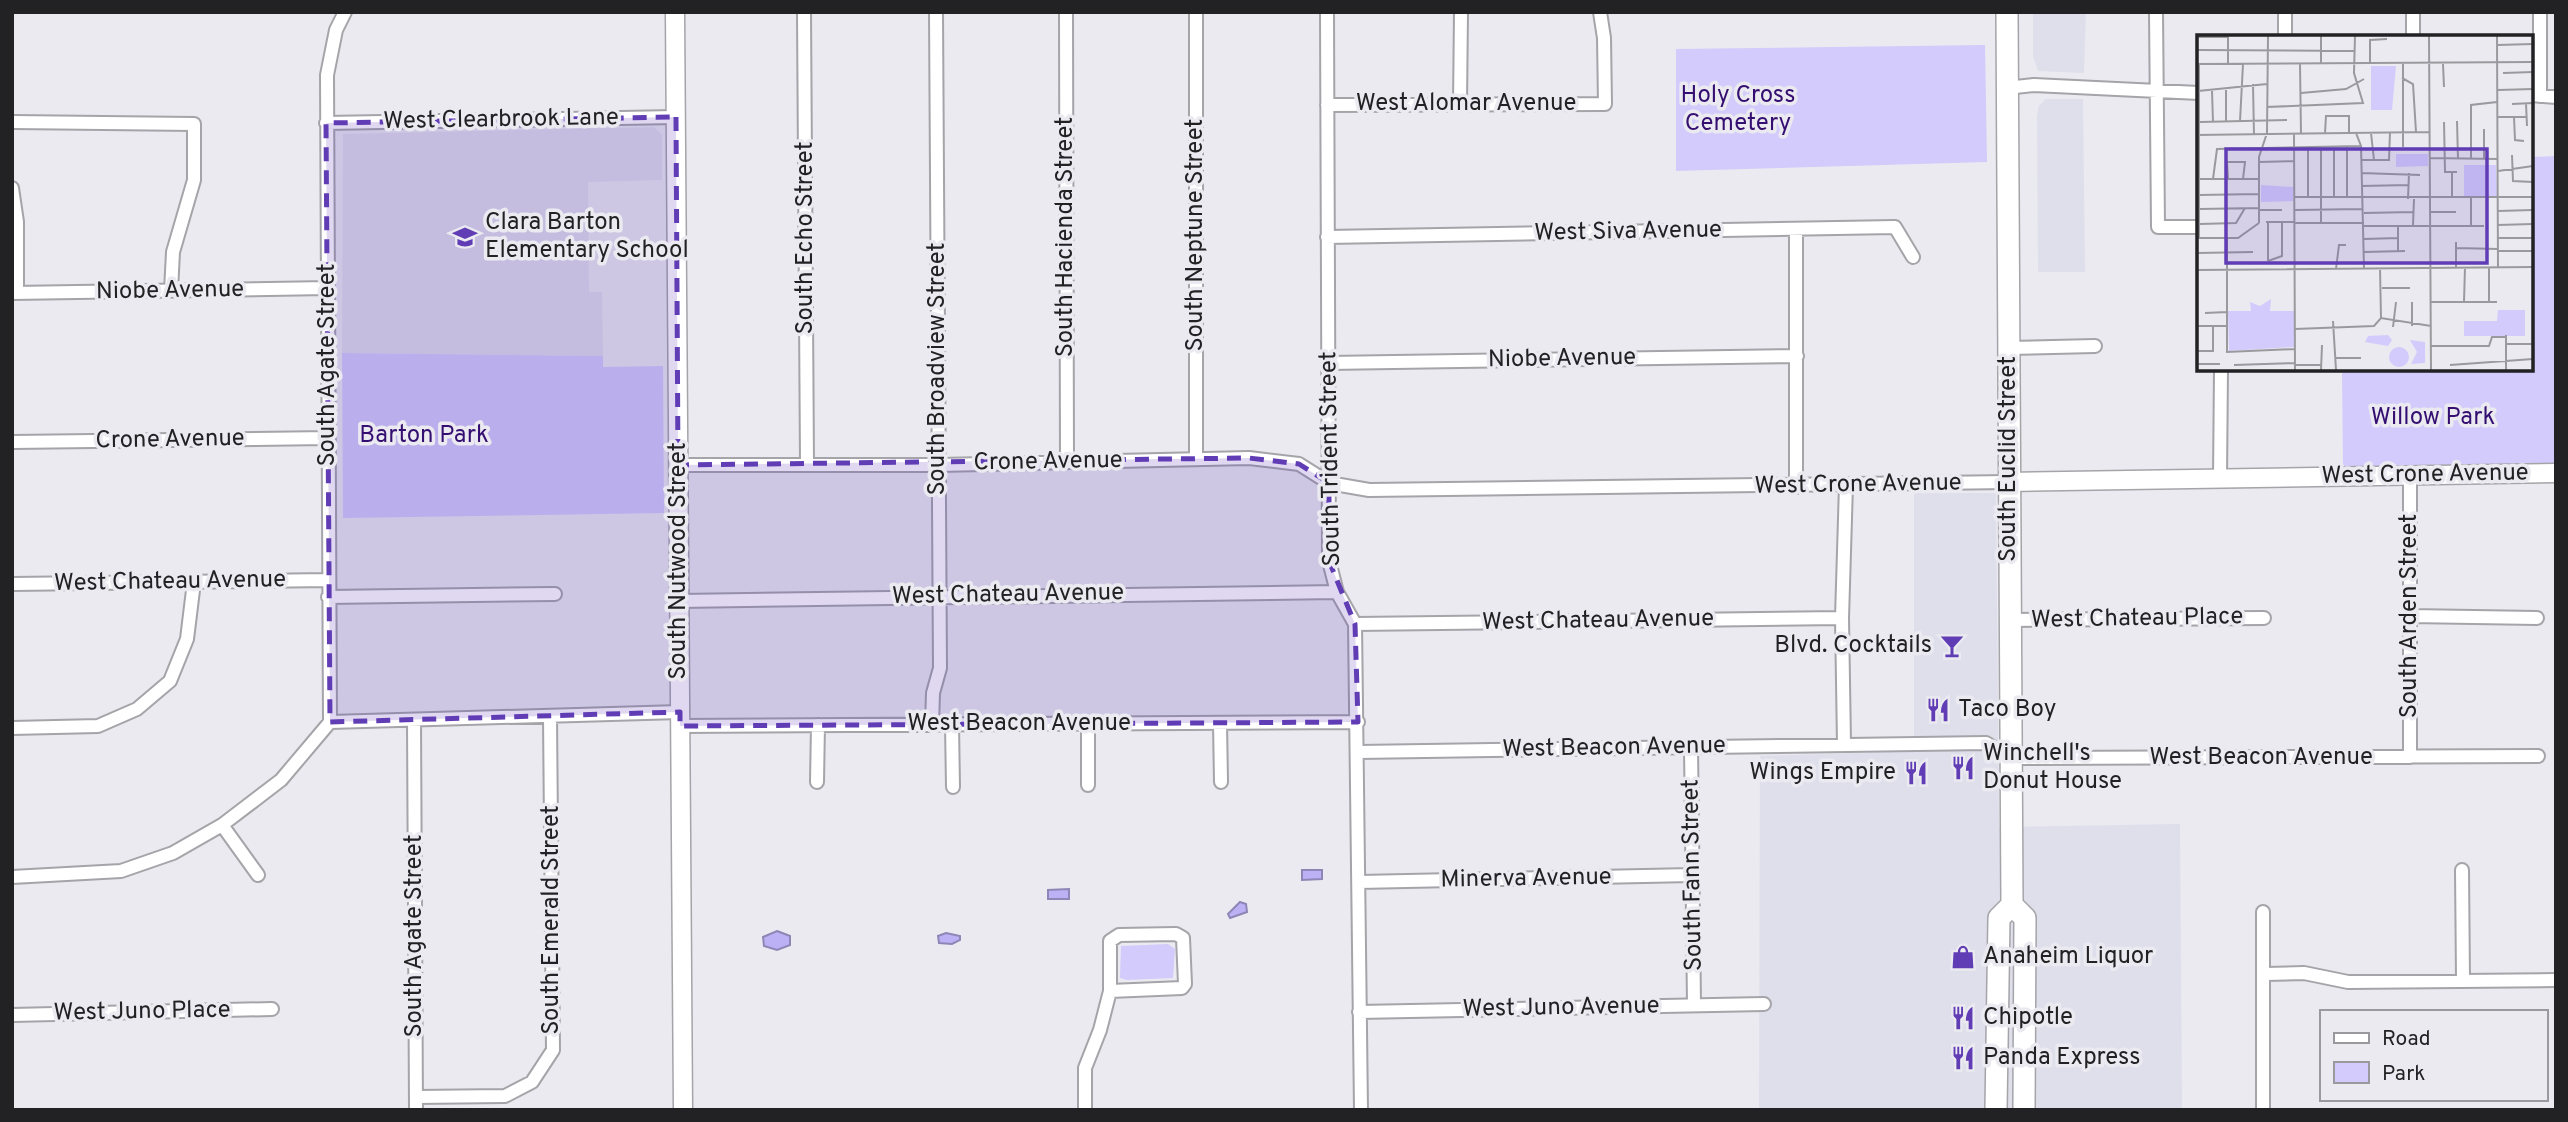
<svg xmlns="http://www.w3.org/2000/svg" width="2568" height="1122" font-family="Overpass,sans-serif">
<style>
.built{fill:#dfdeeb}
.green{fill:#d2cbfb}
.water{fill:#bdb1f5;stroke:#8e86b6;stroke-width:2}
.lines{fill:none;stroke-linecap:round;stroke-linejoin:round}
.street-casing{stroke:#a4a4a9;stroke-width:16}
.secondary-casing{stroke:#a4a4a9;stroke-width:21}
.primary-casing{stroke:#a4a4a9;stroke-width:24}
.street{stroke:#fff;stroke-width:12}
.secondary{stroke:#fff;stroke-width:18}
.primary{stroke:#fff;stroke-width:21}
.marked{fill:#613db5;fill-opacity:0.2;stroke:#613db5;stroke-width:5;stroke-dasharray:14 9;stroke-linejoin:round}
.labels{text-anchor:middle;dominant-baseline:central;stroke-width:7;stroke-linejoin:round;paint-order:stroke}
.park-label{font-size:24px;fill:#340e70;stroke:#eaeaf0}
.street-label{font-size:24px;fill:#222123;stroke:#eaeaf0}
.poi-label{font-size:24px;fill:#222123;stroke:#eaeaf0;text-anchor:start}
.inset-road{fill:none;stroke:#9a9a9e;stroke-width:2}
.view{fill:#613db5;fill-opacity:0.15;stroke:#613db5;stroke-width:3.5}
.inset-edge{fill:none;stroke:#222123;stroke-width:3.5}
</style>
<rect width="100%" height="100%" fill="#eaeaf0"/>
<path class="built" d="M2033 12H2086L2084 73 2038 71 2033 56Z
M2046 99H2083L2085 272H2038L2037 116 2039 106Z
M654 127 662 135V180L588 182 589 292H602L603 356 342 353 343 134Z
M1914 493H1996L1999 827 2180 824 2182 1110H1759L1760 756 1914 751Z"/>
<path class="green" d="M1985 45 1987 162 1676 171V49Z
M2556 156V465L2343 468 2342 369H2531V157Z
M342 353 603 356V367L663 366 664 513 343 518Z
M1168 944 1175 949 1173 978 1127 980 1120 978 1121 946Z"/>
<path class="water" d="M1302 870H1322V879L1302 880Z
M1069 889V899H1048V890Z
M1240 902 1246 904 1247 912 1230 918 1228 914Z
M777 931 790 936V945L777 950 764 946 763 937Z
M946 933 960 936V940L952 944 939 943 938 936Z"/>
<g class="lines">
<g class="street-casing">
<path id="street" d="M804 12 807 464
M1066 12 1067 462
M1196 12V458
M1327 12 1329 561 1337 592 1355 624 1361 1110
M2156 12 2158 227H2199
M2285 12V37
M2413 12V37
M2540 12V96
M2006 88 2034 85 2199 93
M2531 95 2556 97
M1460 104 1461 12
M1327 105 1605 104 1604 38 1600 12
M12 122 194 124V180L173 252 171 291
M326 123 676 117
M12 188 17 222V293
M1327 237 1895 227 1913 257
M12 293 328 288
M2008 348 2095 346
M1328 363 1797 356
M12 442 328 438
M678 465H939L1249 458 1299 464 1329 483 1369 490 2009 482
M2410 475V757
M2220 478 2221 369
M1796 487V230
M12 584 328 580
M328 597 555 594
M679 601 1337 592
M2410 616 2537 618
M2010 620 2264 618
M1355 624 1842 618
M414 720 416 1110
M330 722 327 75 336 30 345 12
M330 722 680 712
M1220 723 1221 782
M952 724 953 787
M1088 724V785
M932 725 933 693 940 668 936 12
M680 726 1358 722
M12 728 98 726 137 709 170 681 187 639 194 582
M1844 744 1842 618 1846 485
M1691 746 1694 1005
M1358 752 1986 743 2011 758 2538 756
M817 782 818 725
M222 825 258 875
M2462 870 2463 980
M12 877 121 871 173 853 222 825 281 780 330 722
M1359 882 1692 875
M2263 912V1110
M2265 974 2304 973 2348 982 2556 980
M1359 1012 1764 1004
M12 1015 272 1009
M416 1097 505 1096 532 1082 553 1050 550 716
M1085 1110V1068L1100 1030 1110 991V941L1119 935 1176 934 1183 938 1185 984 1182 988 1110 991"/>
</g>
<g class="secondary-casing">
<path id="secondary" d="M675 12 683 1110
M2009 482 2556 473"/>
</g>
<g class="primary-casing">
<path id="primary" d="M2007 12 2012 905 2025 918 2024 1110
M1996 1110 1999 918 2012 905"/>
</g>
<use href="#street" class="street"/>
<use href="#secondary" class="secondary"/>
<use href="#primary" class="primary"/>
</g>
<path class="marked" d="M676 117 678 465 1249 458 1299 464 1329 483V561L1355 624 1358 722 680 726V712L330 722 326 123Z"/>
<defs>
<g id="school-bare" transform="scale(1.89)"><path d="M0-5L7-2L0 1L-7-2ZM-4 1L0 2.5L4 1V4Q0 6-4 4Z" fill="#613db5" stroke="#eaeaf0" stroke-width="2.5" paint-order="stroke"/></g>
<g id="bar-bare" transform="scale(1.89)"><path d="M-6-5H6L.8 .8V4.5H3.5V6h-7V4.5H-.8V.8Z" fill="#613db5" stroke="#eaeaf0" stroke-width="2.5" paint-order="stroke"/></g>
<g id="restaurant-bare" transform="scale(1.89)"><path d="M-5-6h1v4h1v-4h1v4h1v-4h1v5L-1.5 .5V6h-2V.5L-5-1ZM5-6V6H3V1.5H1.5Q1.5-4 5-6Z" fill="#613db5" stroke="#eaeaf0" stroke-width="2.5" paint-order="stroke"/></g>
<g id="shop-bare" transform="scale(1.89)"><path d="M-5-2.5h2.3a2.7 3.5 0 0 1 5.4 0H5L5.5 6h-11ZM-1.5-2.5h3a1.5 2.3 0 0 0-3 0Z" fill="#613db5" stroke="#eaeaf0" stroke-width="2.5" paint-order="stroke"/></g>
</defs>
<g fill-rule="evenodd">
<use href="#school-bare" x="465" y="237"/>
<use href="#bar-bare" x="1952" y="646"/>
<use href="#restaurant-bare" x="1938" y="710"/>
<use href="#restaurant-bare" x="1963" y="768"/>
<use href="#restaurant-bare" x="1916" y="773"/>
<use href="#shop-bare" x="1963" y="957"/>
<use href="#restaurant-bare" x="1963" y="1018"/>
<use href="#restaurant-bare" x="1963" y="1058"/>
</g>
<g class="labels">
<g class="park-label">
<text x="1738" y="96">Holy Cross<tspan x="1738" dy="28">Cemetery</tspan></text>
<text x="2433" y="418">Willow Park</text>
<text x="424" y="436">Barton Park</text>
</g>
<g class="street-label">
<text x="1466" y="104">West Alomar Avenue</text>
<text transform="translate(501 120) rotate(-1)">West Clearbrook Lane</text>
<text transform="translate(1628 232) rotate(-1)">West Siva Avenue</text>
<text transform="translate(1196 235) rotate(-90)">South Neptune Street</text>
<text transform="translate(1066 237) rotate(-90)">South Hacienda Street</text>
<text transform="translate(806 238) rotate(-90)">South Echo Street</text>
<text transform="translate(170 291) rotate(-1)">Niobe Avenue</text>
<text transform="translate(1562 359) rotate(-1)">Niobe Avenue</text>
<text transform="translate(328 365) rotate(-90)">South Agate Street</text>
<text transform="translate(938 369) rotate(-90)">South Broadview Street</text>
<text transform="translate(170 440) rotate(-1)">Crone Avenue</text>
<text transform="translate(1331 459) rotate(-91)">South Trident Street</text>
<text transform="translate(2009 459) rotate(-90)">South Euclid Street</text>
<text transform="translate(1048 462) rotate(-1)">Crone Avenue</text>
<text transform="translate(2425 475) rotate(-1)">West Crone Avenue</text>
<text transform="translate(1858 485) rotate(-1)">West Crone Avenue</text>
<text transform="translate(679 561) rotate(-90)">South Nutwood Street</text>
<text transform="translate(170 582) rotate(-1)">West Chateau Avenue</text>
<text transform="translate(1008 595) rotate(-1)">West Chateau Avenue</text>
<text transform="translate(2410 616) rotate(-90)">South Arden Street</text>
<text transform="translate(2137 619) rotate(-1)">West Chateau Place</text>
<text transform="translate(1598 621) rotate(-1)">West Chateau Avenue</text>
<text x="1019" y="724">West Beacon Avenue</text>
<text transform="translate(1614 748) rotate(-1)">West Beacon Avenue</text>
<text x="2261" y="758">West Beacon Avenue</text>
<text transform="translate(1693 875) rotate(-91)">South Fann Street</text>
<text transform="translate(1526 879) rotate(-1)">Minerva Avenue</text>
<text transform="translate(552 920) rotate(-90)">South Emerald Street</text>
<text transform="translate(415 936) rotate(-90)">South Agate Street</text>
<text transform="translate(1561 1008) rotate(-1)">West Juno Avenue</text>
<text transform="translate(142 1012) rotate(-1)">West Juno Place</text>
</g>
<g class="poi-label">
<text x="485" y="223">Clara Barton<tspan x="485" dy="28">Elementary School</tspan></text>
<text x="1932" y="646" text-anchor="end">Blvd. Cocktails</text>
<text x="1958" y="710">Taco Boy</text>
<text x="1983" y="754">Winchell's<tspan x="1983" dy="28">Donut House</tspan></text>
<text x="1896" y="773" text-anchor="end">Wings Empire</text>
<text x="1983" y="957">Anaheim Liquor</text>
<text x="1983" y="1018">Chipotle</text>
<text x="1983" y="1058">Panda Express</text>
</g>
</g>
<g transform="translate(2197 35)">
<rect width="336" height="336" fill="#eaeaf0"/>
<path d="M174 31H199L195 75H174ZM199 119H231V131L199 132ZM267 130H299L300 161 267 162ZM64 150 96 152V166L64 167ZM74 264 73 276H97V312L32 316 31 276H54L53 267 63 271ZM301 275H328V301H267V286H300ZM191 300 195 305 191 311 168 307 171 301ZM213 305 228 307V328L214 329 220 317ZM192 322a10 10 0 1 1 20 0a10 10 0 1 1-20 0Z" fill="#d2cbfb"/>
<path class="inset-road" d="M124 1V29M232 1 234 335M300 1 301 232M0 2H31M300 10 336 9M0 15 158 16M0 29 336 27M2 29V203M31 29V1M103 29 104 99M173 29V5L190 4M206 29V112M246 29 247 52M306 38 336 37M205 43 216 49 219 97M56 49 57 100M29 55V87M301 55 336 54M1 56 70 49M15 56 16 87M104 58 149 54 167 44M329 68 330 91M315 69 336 68M70 72 166 68 157 38 158 1M300 82H330M317 82 318 105 327 106M43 86 46 29M260 86 261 124M3 87 90 85M247 87 248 137H260M287 94V124M128 98 129 81H152V98M159 98 164 111 167 233M174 98 177 125M97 99 98 335M0 100 233 97M111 112V161M137 112V161M150 112V161M315 120 316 146 336 147M233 123 301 124M274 124V70L300 67M164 125H192L193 97M62 127 97 126M301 136 336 131M255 137V163M164 138 223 140M0 144H62M16 144 20 114 164 111M31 144 30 127H48L46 144M164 151 212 150M2 160 62 159M98 162H336M274 163V191M211 164 212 138M2 174 62 173M62 175H85M98 175 165 174M301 176 336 175M233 177H259M167 178 216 177M69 187H98M71 187V226M62 188V122L70 98 71 1M98 188H167M124 188V112M3 189 39 188 48 173M201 190V216M216 190 217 164M301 190 336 189M167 191H287M0 203H41L62 188M301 203H336M30 204V317L98 314M167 204 201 203M259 213 301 214M301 216H336M167 217 208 216M0 218 56 217M71 226 85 221V187M292 232V267M183 233 184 283M259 233V207M139 234 142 210H149M0 235 336 232M185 253H213M215 267V291M234 267H300M267 267 268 232M8 278 30 277M136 286 139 335M0 291H29M196 292 199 267M98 294 177 291 184 283 234 291M309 300V335M309 309H336M234 311H292L295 302H309M0 316H16V291M139 323H164M0 329H23M37 330 98 328M98 330H125M253 330 336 324M124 335 125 310"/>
<path class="view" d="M29 114H290V228H29Z"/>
<rect width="336" height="336" class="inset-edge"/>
</g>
<rect width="2568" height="1122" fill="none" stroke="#222123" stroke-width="28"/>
<rect x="2320" y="1010" width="228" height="91" fill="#eaeaf0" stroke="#9a9a9e" stroke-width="2"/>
<rect x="2334" y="1033" width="35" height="10" fill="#ffffff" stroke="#9a9a9e" stroke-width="2"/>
<text x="2382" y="1045" font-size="21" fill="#222123">Road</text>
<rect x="2334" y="1062" width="35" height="21" fill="#d2cbfb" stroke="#9a9a9e" stroke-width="2"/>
<text x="2382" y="1080" font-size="21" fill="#222123">Park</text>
</svg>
